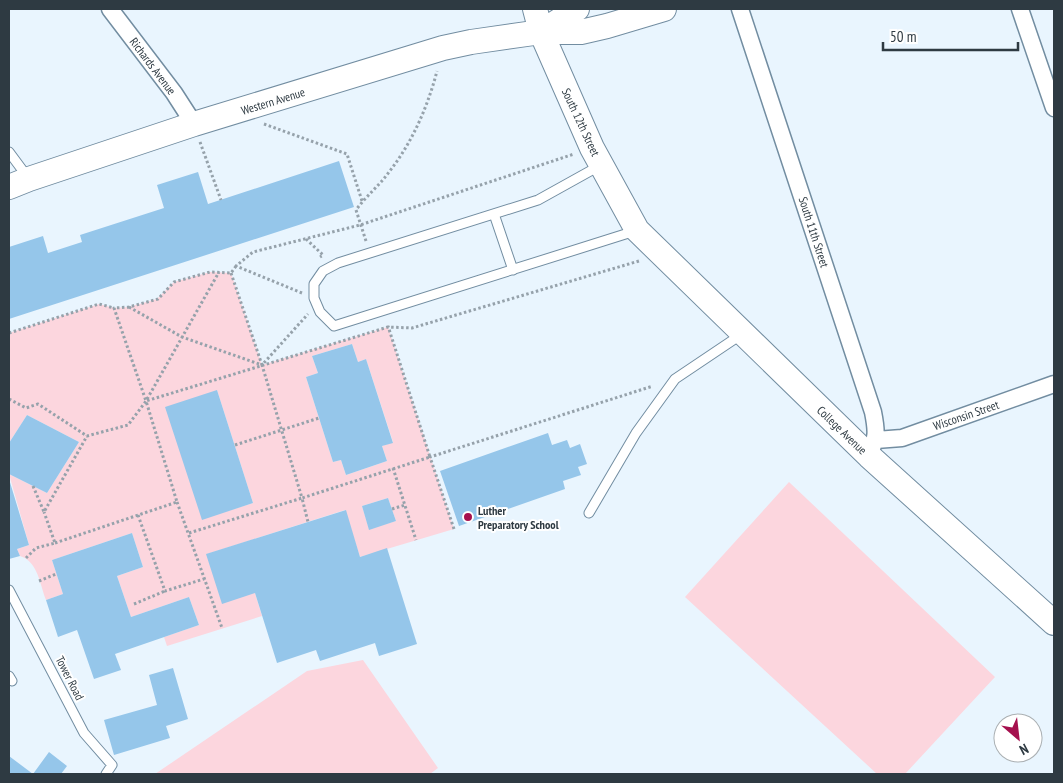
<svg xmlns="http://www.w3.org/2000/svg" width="1063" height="783" font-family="'PT Sans Narrow',sans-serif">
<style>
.green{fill:#fcd6de;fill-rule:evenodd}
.building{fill:#95c6ea}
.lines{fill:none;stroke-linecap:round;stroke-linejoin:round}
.lane-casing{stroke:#728da1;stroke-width:11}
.street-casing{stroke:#728da1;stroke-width:19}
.secondary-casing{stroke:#728da1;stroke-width:26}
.path{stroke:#96a2ab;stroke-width:3;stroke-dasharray:2.5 2.5;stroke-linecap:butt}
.lane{stroke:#fff;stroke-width:9}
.street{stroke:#fff;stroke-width:16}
.secondary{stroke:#fff;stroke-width:24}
.poi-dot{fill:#a5104e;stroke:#fff;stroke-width:2}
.labels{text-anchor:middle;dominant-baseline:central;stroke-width:4;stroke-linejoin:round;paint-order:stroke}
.street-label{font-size:12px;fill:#2e3a42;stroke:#fff}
.poi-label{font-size:12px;font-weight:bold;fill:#2e3a42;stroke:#fff;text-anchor:start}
</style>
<rect width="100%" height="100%" fill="#e9f5fe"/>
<path class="green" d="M210 272 231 273 262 365 388 327 454 529 360 557 345 510 207 554 255 593 262 616 167 646 164 637 199 625 189 597 131 617 117 576 143 567 132 533 52 560 63 594 46 600C40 585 38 561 20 556L17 549 29 545 9 474 47 493 79 442 27 415 9 443V333L99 304 114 308 129 307 157 299 174 282ZM352 344 358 362 366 359 393 442 382 446 387 461 346 475 341 460 333 462 306 377 318 373 312 356ZM217 390 253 503 202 519ZM388 498 396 521 369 529 362 506Z
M789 482 995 677 905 774H877L685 597Z
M363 660 438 768 430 774H155L307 671Z"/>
<path class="building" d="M339 161 354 207 9 319V247L43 236 48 253 82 242 80 235 164 208 157 185 198 172 208 204Z
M352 344 358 362 366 359 393 443 382 446 387 461 346 475 341 460 333 462 306 377 318 373 312 356Z
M217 390 253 503 202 520 165 407Z
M27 415 79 442 47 493 9 474V443Z
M548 433 552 445 567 440 570 448 580 444 587 464 578 467 581 475 563 481 565 489 459 526 440 471Z
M9 479 29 545 17 549 20 556 9 559Z
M388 498 396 521 369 530 362 506Z
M346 510 360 557 387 548 417 644 379 656 375 643 320 661 316 650 277 663 255 593 222 604 206 554Z
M132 533 143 567 117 576 131 617 189 597 199 625 115 654 121 670 94 679 77 630 58 637 46 600 63 594 52 560Z
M173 668 188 719 166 726 170 738 114 755 104 720 157 705 149 675Z
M49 752 67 766 61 774H9V756L33 774Z"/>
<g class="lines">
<g class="lane-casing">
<path id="lane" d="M9 152 29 179
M601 165 538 200 338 263 323 271 314 284V298L320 312 334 326 635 231
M494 214 513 270
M589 513 636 433 675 379 742 334
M9 590 84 733 112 765 106 774
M9 676 12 681"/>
</g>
<g class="street-casing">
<path id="street" d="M110 9 174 93 194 124
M740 9 873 412C877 432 877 437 869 456
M1020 9 1054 108
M876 440 902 438 1054 384"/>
</g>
<g class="secondary-casing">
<path id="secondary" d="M535 9 541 32 592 148 637 230 869 456 1054 623
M541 32 577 9
M9 187 29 179 194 124 443 48 471 42 541 32H581L607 26 664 9"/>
</g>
<path class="path" d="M264 124 347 154 362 201
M200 142 221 200
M306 239 323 255 320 257
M366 241 356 210C366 196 379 186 389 172 412 143 428 106 437 71
M236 266 231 273 210 272 174 282 158 299 129 307 114 308 146 401 388 327 412 328 639 261
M231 273 262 365 308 314
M302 293 236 266 253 252 360 225 574 154
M129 307 182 337 262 365 302 498 430 457 388 326
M9 333 99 304 114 308
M9 399 26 408 38 404 87 436 128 425 146 401 219 272
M235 445 319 418
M393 468 416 540
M33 486 44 512 87 436
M177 502 222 628
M392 509 405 505
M138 515 165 591 204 579
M454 529 430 457 653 386
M189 533 302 498 308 522
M55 543 177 502 146 401
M26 558 36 548 55 543 44 512
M39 581 56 574
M134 604 165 591"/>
<use href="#lane" class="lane"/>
<use href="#street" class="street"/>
<use href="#secondary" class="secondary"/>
</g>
<circle class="poi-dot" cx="468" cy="517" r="5"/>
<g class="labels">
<g class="street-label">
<text transform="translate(153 66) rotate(53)">Richards Avenue</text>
<text transform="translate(273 101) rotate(-17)">Western Avenue</text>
<text transform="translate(581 122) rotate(65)">South 12th Street</text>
<text transform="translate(814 232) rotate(72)">South 11th Street</text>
<text transform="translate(966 415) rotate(-19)">Wisconsin Street</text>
<text transform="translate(842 430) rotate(44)">College Avenue</text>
<text transform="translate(70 678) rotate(63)">Tower Road</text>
</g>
<g class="poi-label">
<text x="478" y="510">Luther<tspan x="478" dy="14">Preparatory School</tspan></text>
</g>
</g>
<rect width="1063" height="783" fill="none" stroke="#2e3a42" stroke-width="20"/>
<g transform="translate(1018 738) rotate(152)"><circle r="24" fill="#ffffff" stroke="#abb0b3"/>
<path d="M0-4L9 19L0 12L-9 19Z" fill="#a5104e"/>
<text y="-8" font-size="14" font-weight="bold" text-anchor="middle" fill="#2e3a42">N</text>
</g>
<path d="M883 42v8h135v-8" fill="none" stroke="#2e3a42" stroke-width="2.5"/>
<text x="890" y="42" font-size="15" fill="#2e3a42" stroke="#ffffff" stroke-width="4" paint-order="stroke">50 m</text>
</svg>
